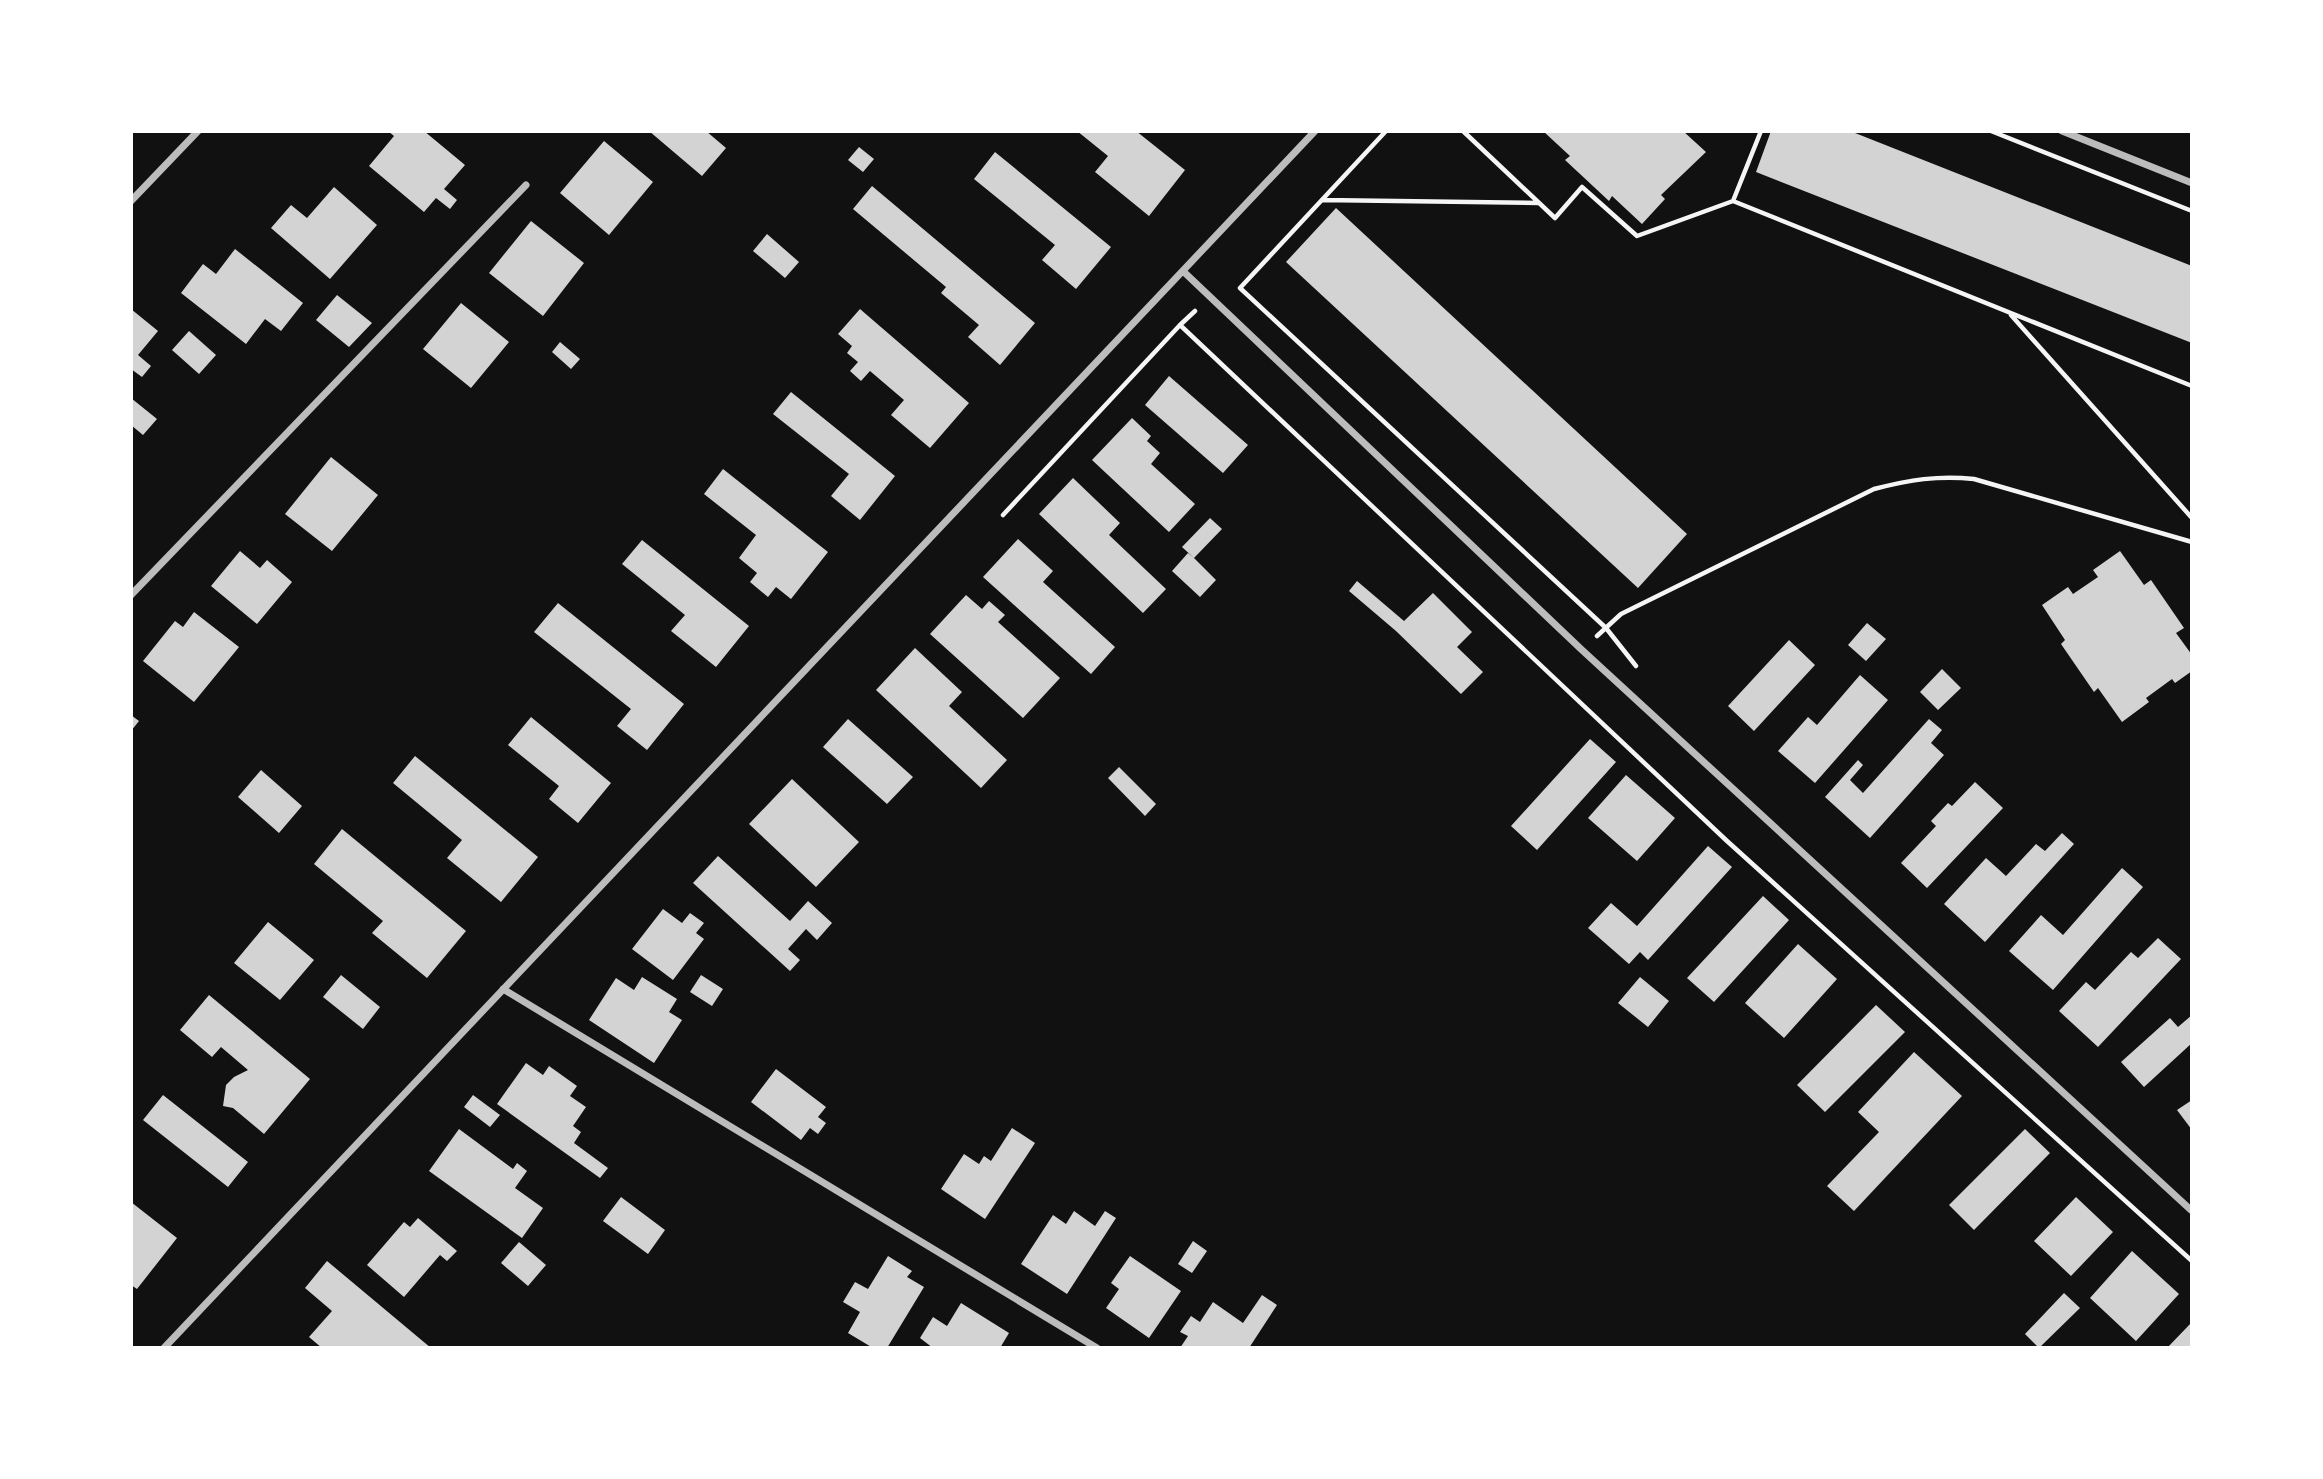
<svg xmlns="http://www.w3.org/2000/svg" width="2323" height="1479" font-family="Barlow,sans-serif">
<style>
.building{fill:#d3d3d3}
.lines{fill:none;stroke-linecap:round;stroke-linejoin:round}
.path{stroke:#f5f5f5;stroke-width:4.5}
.minor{stroke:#bcbcbc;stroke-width:7}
</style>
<rect width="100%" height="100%" fill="#111"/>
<path class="building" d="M388 131H424L465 165 444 189 457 200 450 209 436 198 424 212 369 166 394 136Z
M649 131H706L726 148 702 176Z
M1077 131H1136L1185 170 1149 216 1095 172 1108 156Z
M1543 131H1683L1706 152 1661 195 1665 199 1642 224 1612 196 1609 201 1565 160 1570 156Z
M1771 131H1850L2192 266V343L1756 172Z
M604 141 653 182 609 235 560 193Z
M859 147 874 159 863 172 848 160Z
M995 152 1111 247 1076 289 1042 260 1055 245 974 179Z
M872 186 1035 323 1000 365 968 337 979 325 941 293 946 287 853 209Z
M334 187 377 225 330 279 271 228 291 205 307 218Z
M1336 208 1687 534 1638 588 1286 262Z
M531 221 584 263 543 316 489 273Z
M767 234 799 262 785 278 753 251Z
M235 249 303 303 281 331 265 319 246 344 181 293 203 264 216 274Z
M337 295 372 323 349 347 316 320Z
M461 303 509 342 471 388 423 349Z
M131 309 158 331 138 355 151 366 142 377 131 369Z
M860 309 969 403 930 448 891 415 904 400 870 371 861 381 850 371 858 362 847 353 852 346 838 334Z
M189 331 216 355 199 374 172 350Z
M560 342 580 359 571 369 552 352Z
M1169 376 1248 445 1223 473 1145 405Z
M791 392 895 476 860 520 831 496 849 474 773 414Z
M131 398 157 419 143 435 131 425Z
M1132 418 1151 436 1147 441 1160 453 1151 464 1195 504 1169 532 1092 460Z
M331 457 378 495 332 551 285 514Z
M723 469 828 552 791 599 776 587 768 597 750 582 757 573 739 558 756 535 704 494Z
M1073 478 1120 523 1109 535 1166 589 1143 613 1039 514Z
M1210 518 1222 529 1194 558 1216 580 1200 597 1172 571 1188 553 1194 558 1182 547Z
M1018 539 1053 571 1043 582 1115 647 1091 674 983 577Z
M642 540 749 626 716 667 671 631 685 615 622 564Z
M240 551 260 568 267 560 292 582 257 624 211 586Z
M2120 551 2144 585 2151 580 2184 628 2176 633 2192 655V671L2175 683 2172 679 2146 698 2149 702 2122 722 2098 688 2094 692 2061 644 2065 640 2042 605 2068 587 2073 594 2098 577 2093 570Z
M1357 581 1404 621 1433 593 1472 632 1457 647 1483 672 1461 694 1396 631 1349 591Z
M966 595 982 609 989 601 1005 615 998 622 1060 678 1023 718 930 634Z
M558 603 684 704 647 750 617 726 631 709 534 632Z
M194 612 239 647 194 702 143 661 175 621 183 627Z
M1867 623 1886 639 1866 661 1848 645Z
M1789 640 1815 665 1754 731 1728 706Z
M915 648 962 692 949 706 1007 760 981 788 876 690Z
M1942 669 1961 688 1938 710 1920 692Z
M1860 675 1888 700 1815 783 1778 751 1808 717 1817 725Z
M131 715 139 721 131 731Z
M531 717 611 783 578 823 549 799 559 786 508 745Z
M848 719 913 777 887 804 823 747Z
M1929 719 1942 730 1931 743 1944 755 1870 838 1825 797 1858 760 1863 765 1850 780 1863 793Z
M1590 739 1616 762 1537 850 1511 826Z
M415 756 538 857 501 902 447 858 462 840 393 783Z
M1119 767 1156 804 1145 816 1108 778Z
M261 770 302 806 279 833 238 797Z
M1626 775 1675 818 1637 861 1588 818Z
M792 779 859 842 816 887 749 824Z
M1975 782 2003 808 1927 888 1901 863 1936 826 1931 821 1948 803 1952 806Z
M342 829 466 931 427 978 372 933 383 921 314 864Z
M2062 833 2074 844 1985 942 1944 904 1986 858 2006 876 2036 844 2045 851Z
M1708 846 1732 867 1648 960 1640 952 1629 964 1588 928 1611 903 1637 926Z
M718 856 790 921 808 901 832 923 817 940 806 929 788 949 800 960 790 971 693 883Z
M2122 868 2143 887 2053 990 2009 951 2041 915 2063 935Z
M1763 896 1789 920 1714 1002 1687 978Z
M663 909 682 923 690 913 704 923 696 933 704 939 673 980 632 949Z
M268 922 314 960 280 1000 234 963Z
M2158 938 2181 959 2098 1047 2059 1011 2086 982 2095 990 2131 952 2138 958Z
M1798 944 1837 979 1784 1038 1745 1003Z
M341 975 380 1007 363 1029 323 997Z
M701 975 723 989 712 1006 690 992Z
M642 977 677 999 669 1012 682 1020 654 1063 589 1020 616 978 634 990Z
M1640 977 1669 1001 1648 1027 1618 1003Z
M209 995 310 1079 264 1134 233 1108 223 1106 226 1085 234 1077 248 1070 221 1047 212 1057 180 1030Z
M1876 1005 1905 1032 1825 1112 1797 1085Z
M2192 1015V1043L2144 1087 2121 1062 2170 1018 2178 1027Z
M1914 1052 1962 1096 1854 1211 1827 1186 1879 1132 1858 1112Z
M526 1063 543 1075 549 1066 577 1086 570 1096 586 1107 573 1126 581 1132 574 1143 608 1168 600 1178 497 1104Z
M776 1069 826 1107 818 1117 826 1123 818 1134 810 1128 801 1140 751 1102Z
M163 1095 248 1162 228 1187 143 1120Z
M473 1095 500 1115 490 1127 464 1107Z
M2192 1100V1130L2177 1110Z
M1012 1128 1035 1143 985 1219 941 1189 964 1154 979 1164 984 1156 991 1161Z
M459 1129 513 1169 517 1163 527 1171 515 1188 543 1208 522 1238 429 1171Z
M2025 1129 2050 1153 1974 1230 1949 1205Z
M621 1197 665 1230 648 1254 603 1221Z
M2076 1197 2113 1232 2071 1276 2034 1241Z
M131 1202 177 1238 137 1289 131 1285Z
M1074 1211 1095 1226 1105 1211 1116 1218 1067 1294 1021 1264 1053 1215 1066 1224Z
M418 1218 457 1251 447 1261 440 1255 404 1297 367 1265 404 1222 410 1227Z
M1193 1241 1207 1251 1192 1273 1178 1264Z
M519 1242 546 1265 528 1286 501 1263Z
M2132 1251 2179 1294 2136 1341 2090 1298Z
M888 1256 912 1271 907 1277 924 1287 887 1348H873L848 1333 860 1312 843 1302 855 1282 868 1289Z
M1130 1256 1181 1291 1149 1338 1106 1308 1119 1289 1111 1283Z
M327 1261 431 1348H322L309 1337 332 1311 305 1288Z
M2064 1293 2080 1308 2039 1348 2025 1334Z
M1262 1295 1277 1305 1249 1348H1180L1188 1336 1180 1332 1191 1316 1200 1322 1213 1302 1243 1323Z
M961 1303 1009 1333 1000 1348H933L920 1338 933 1317 947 1326Z
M2192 1322V1348H2167Z"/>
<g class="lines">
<path class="path" d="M1386 131 1240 288 1606 628 1636 666
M1463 131 1555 218 1582 187 1637 236 1733 201
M1761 131 1733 201 2192 386
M1991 131 2192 211
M1322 200 1538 203
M2011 315 2192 518
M1180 325 1195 311
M1003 515 1180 325 1727 841 2192 1261
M1597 636 1621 614 1874 489C1909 480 1938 475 1974 479L2192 542"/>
<path class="minor" d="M2062 131 2192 183
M131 201 198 131
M1185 273 1582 650 2192 1211
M131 595 526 185
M503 989 1097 1348
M164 1348 1315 131"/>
</g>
<rect width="2323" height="1479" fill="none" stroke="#ffffff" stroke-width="266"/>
</svg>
